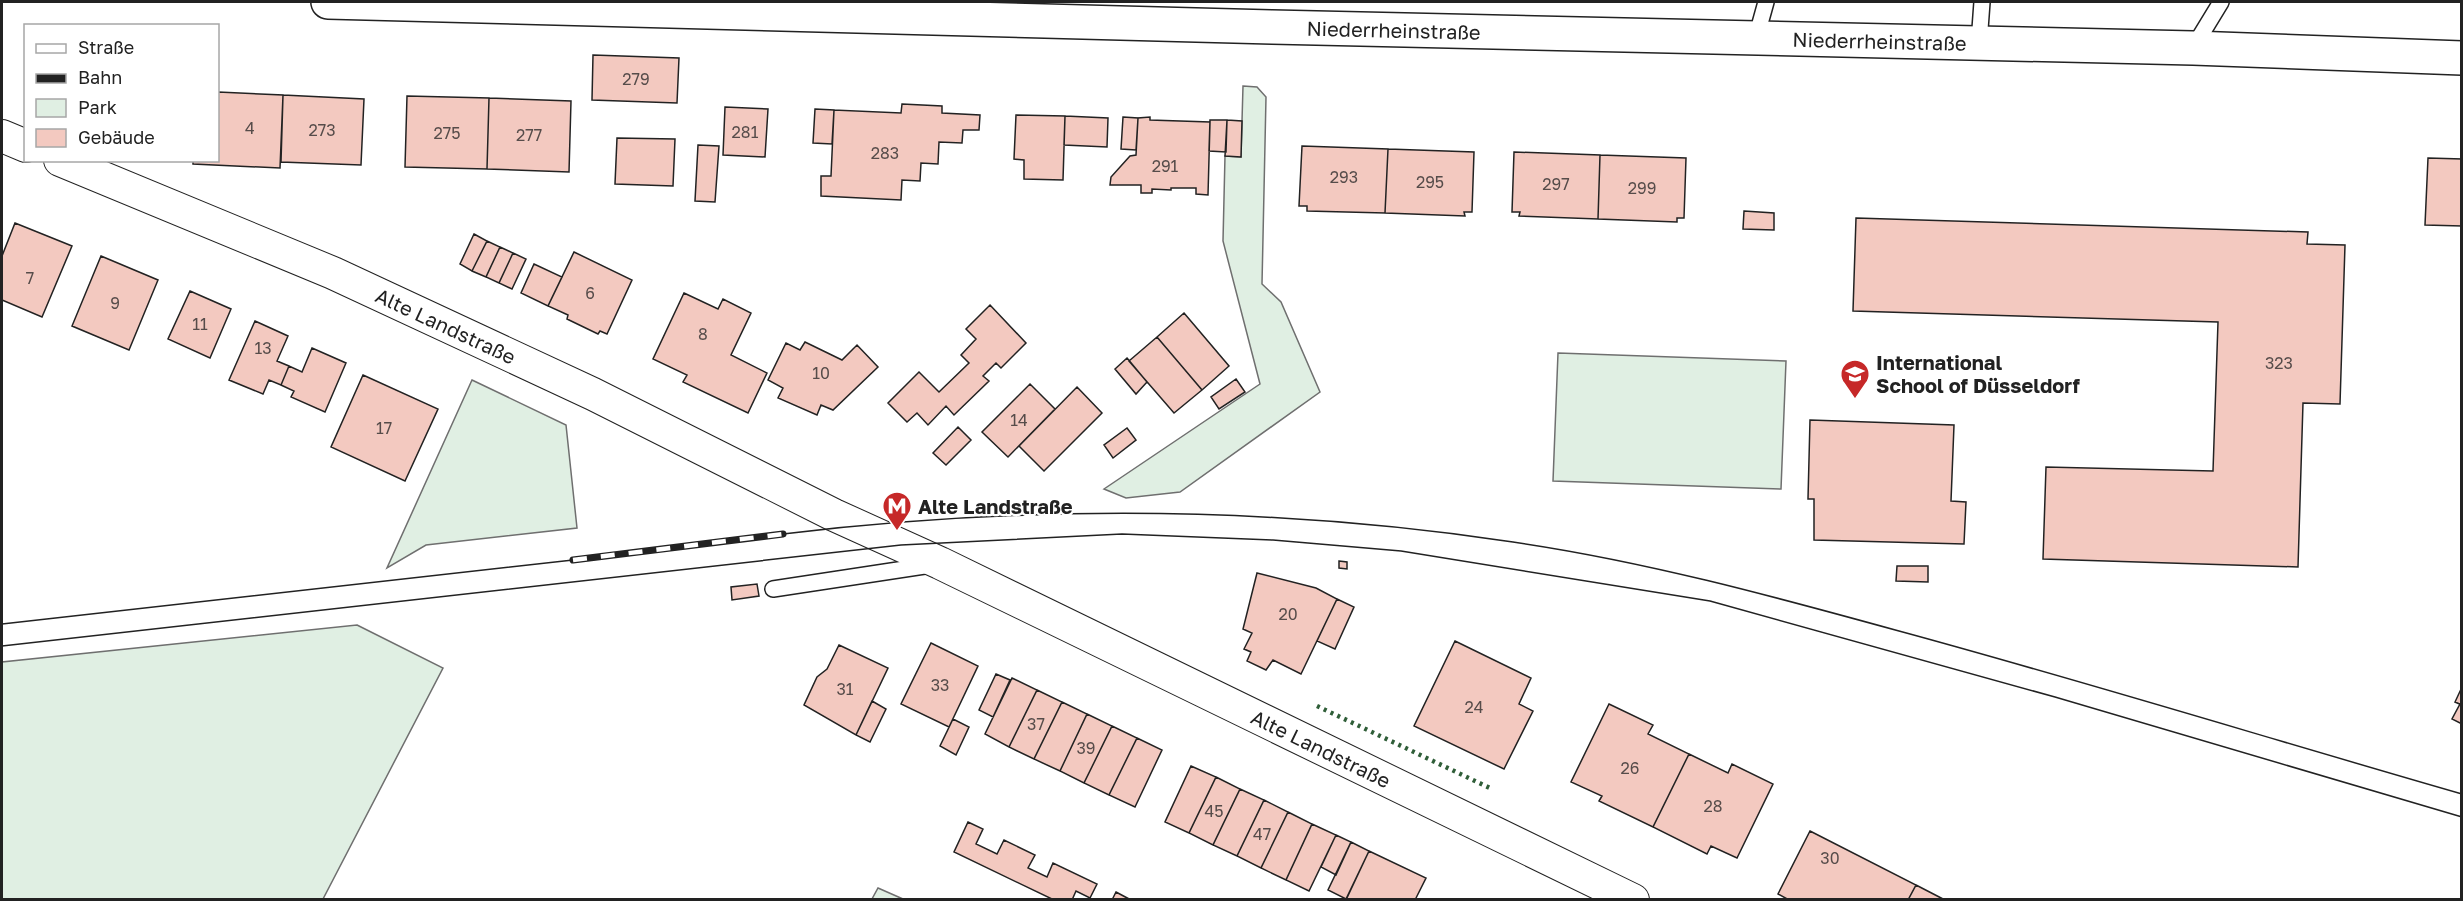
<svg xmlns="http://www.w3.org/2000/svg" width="2463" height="901" font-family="'Golos Text',sans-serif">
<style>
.green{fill:#e0efe3;stroke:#6f6f6f;stroke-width:1.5}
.building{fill:#f3c9c0;stroke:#222;stroke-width:1.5}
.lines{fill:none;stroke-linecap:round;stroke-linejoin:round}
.service-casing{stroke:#222;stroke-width:18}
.minor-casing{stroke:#222;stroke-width:34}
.secondary-casing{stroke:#222;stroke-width:36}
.service{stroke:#fff;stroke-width:15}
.minor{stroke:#fff;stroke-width:32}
.secondary{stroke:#fff;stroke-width:33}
.tram{stroke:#222;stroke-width:1.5}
.rail-casing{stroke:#222;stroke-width:7}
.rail{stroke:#fff;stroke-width:4.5;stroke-dasharray:14;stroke-linecap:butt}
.hedge{stroke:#2f5e38;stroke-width:4.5;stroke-dasharray:3 4.5;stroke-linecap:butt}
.labels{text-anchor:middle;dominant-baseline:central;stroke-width:4.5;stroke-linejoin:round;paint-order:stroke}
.number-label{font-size:16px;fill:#564c4a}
.street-label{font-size:20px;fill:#222;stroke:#fff}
.poi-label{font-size:20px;font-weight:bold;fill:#222;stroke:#fff;text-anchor:start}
</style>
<rect width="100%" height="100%" fill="#fff"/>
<path class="green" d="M1243 86 1257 87 1266 97 1262 284 1281 302 1320 392 1180 492 1126 498 1104 489 1260 384 1223 241 1225 156 1241 157Z
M1558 353 1786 361 1781 489 1553 481Z
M472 380 566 425 577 528 426 545 387 568Z
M357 625 443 668 323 899H2V662Z
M878 888 903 899H872Z"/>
<path class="building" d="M593 55 679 58 677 103 592 100Z
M218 92 283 95 280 168 193 164V160H218Z
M283 95 364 99 361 165 281 162Z
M407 96 489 98 487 169 405 167Z
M489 98 571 101 569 172 487 169Z
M902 104 942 106V113L980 115 979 130H963L962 143 939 142 938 164 921 163 920 181 902 180 901 200 821 196V176H831L834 110 901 113Z
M725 107 768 109 765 157 723 155Z
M815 109 834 110 832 144 813 143Z
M1016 115 1065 116 1063 180 1024 179V160L1014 159Z
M1065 116 1108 118 1107 147 1064 145Z
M1123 117 1138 118 1136 150 1121 149Z
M1150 117V120L1210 122 1208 195 1196 194V188H1171V190L1152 189V193H1141V185H1110L1111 177 1130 156 1136 155 1138 118Z
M1210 120H1227L1226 152 1209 151Z
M1227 120 1242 121 1241 157 1225 156Z
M617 138 675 139 673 186 615 184Z
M698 145 719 146 715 202 695 201Z
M1302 146 1388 149 1385 213 1307 211V206H1299Z
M1388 149 1474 152 1472 212H1464L1465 216 1385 213Z
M1514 152 1600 155 1598 219 1519 216 1520 212H1512Z
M1600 155 1686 158 1684 218H1677V222L1598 219Z
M2428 158 2462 159V226L2425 225Z
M1744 211 1774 213V230L1743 229Z
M1856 218 2308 232 2307 244 2345 245 2340 404 2303 403 2298 567 2043 559 2046 467 2213 471 2218 322 1853 311Z
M15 223 72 246 42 317 2 300V256Z
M474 234 487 241 472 271 460 264Z
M487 241 500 247 486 277 472 271Z
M500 247 513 253 499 283 486 277Z
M574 252 632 280 607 334 600 331 598 334 567 319 568 315 548 306Z
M513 253 526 259 512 289 499 283Z
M101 256 158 280 129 350 72 326Z
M534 264 562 277 548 306 521 293Z
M190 291 231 309 210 358 168 339Z
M684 293 718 309 723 299 751 313 731 355 767 373 748 413 683 382 687 375 653 359Z
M990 305 1026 343 1001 368 996 363 983 376 989 381 954 415 946 406 928 425 917 413 907 422 888 403 919 372 939 392 969 363 961 355 976 339 966 329Z
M1184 313 1229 366 1202 390 1157 337Z
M255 321 288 336 277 361 289 366 281 385 269 380 263 394 229 380Z
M1157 337 1202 390 1174 413 1129 361Z
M805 342 842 360 857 345 878 367 833 410 821 405 817 415 778 398 783 388 768 380 786 343 800 350Z
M312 348 346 363 325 412 291 397 294 391 281 385 289 366 302 372Z
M1127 358 1147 382 1136 394 1115 369Z
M363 375 438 409 405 481 331 447Z
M1236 379 1245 392 1219 409 1211 397Z
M1030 384 1055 409 1008 457 982 432Z
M1077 387 1102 413 1044 471 1019 446Z
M1810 420 1954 425 1951 501 1966 502 1964 544 1814 540V499H1808Z
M958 427 971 440 946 465 933 453Z
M1127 428 1136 440 1113 458 1104 445Z
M1339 561 1347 562V569L1339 568Z
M1897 566H1928V582L1896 581Z
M1257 573 1316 588 1337 599 1301 674 1273 660 1266 670 1247 661 1251 652 1244 649 1252 633 1243 629Z
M757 584 759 596 732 600 731 587Z
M1337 599 1354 607 1335 649 1317 641Z
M1455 641 1531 678 1519 704 1533 711 1504 769 1414 726Z
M931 643 978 666 949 727 901 704Z
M839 645 888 668 856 735 804 705 817 677 827 669Z
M996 674 1010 680 993 717 979 710Z
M1012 678 1037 690 1009 747 985 734Z
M2462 687V705L2455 702Z
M1037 690 1062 702 1034 759 1009 747Z
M872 701 886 709 870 742 856 735Z
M1062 702 1087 714 1060 771 1034 759Z
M1609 704 1653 725 1648 734 1689 754 1653 827 1599 801 1602 796 1571 782Z
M2460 704 2462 705V724L2452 719Z
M1087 714 1112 726 1084 783 1060 771Z
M953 719 969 727 956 755 940 746Z
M1112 726 1137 738 1109 795 1084 783Z
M1137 738 1162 750 1135 807 1109 795Z
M1689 754 1728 773 1732 764 1773 784 1737 858 1711 846 1707 854 1653 827Z
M1191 766 1216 777 1189 833 1165 822Z
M1216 777 1240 789 1213 845 1189 833Z
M1240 789 1264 800 1237 856 1213 845Z
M1264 800 1288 812 1261 868 1237 856Z
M1288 812 1312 824 1286 880 1261 868Z
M968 822 983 829 976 844 997 854 1004 840 1035 855 1028 868 1047 877 1053 863 1097 884 1090 898 1076 891 1072 900H1054L954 852Z
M1312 824 1336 835 1309 891 1286 880Z
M1810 831 1916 885 1908 900H1789L1778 894Z
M1336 835 1351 842 1336 875 1321 867Z
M1351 842 1369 851 1346 899 1328 890Z
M1369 851 1426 878 1415 900H1346Z
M1916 885 1945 900H1908Z
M1116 892 1131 900H1112Z"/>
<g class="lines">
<g class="service-casing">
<path id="service" d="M1756 38 1766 2
M1979 43 1982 2
M2193 48 2221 2
M773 589 931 565"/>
</g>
<g class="minor-casing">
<g id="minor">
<path d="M2 136 26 146"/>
<path id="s1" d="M60 160 333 273 593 394 834 515 940 563 1633 900"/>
</g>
</g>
<g class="secondary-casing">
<g id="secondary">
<path id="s2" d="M328 2 1272 27 2193 48 2462 58"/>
</g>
</g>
<use href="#service" class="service"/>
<use href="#minor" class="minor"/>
<use href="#secondary" class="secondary"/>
<path class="tram" d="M783 534C1025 505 1272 506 1513 542 1644 561 1772 596 1899 631 2087 682 2274 740 2462 794
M2 624 573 560
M2 646 901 545 1122 534 1273 540 1401 551 1710 601 2055 697 2462 817"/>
<g class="rail-casing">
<path id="rail" d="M573 560 783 534"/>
</g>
<use href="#rail" class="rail"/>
<path class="hedge" d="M1317 706 1492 789"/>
</g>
<defs>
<g id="school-pin" transform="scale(1.5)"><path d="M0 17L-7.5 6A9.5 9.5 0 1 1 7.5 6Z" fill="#c62828" stroke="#fff"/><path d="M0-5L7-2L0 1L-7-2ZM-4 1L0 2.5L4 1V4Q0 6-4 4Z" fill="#fff"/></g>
<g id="metro-pin" transform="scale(1.5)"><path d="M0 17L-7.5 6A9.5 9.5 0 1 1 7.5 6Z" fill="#c62828" stroke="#fff"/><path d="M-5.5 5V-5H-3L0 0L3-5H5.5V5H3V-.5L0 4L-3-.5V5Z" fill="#fff"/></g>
</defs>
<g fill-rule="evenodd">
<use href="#school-pin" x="1855" y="374"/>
<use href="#metro-pin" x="897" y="506"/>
</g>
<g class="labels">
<g class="number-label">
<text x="636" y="79">279</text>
<text x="250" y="128">4</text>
<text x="322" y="130">273</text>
<text x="745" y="132">281</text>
<text x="447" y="133">275</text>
<text x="529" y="135">277</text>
<text x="885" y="153">283</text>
<text x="1165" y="166">291</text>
<text x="1344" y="177">293</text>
<text x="1430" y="182">295</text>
<text x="1556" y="184">297</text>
<text x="1642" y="188">299</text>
<text x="30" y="278">7</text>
<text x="590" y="293">6</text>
<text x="115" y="303">9</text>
<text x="200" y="324">11</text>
<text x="703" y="334">8</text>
<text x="263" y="348">13</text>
<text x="2279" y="363">323</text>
<text x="821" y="373">10</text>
<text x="1019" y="420">14</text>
<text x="384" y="428">17</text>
<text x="1288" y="614">20</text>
<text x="940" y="685">33</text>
<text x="845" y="689">31</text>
<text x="1474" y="707">24</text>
<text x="1036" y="724">37</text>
<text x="1086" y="748">39</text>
<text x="1630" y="768">26</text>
<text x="1713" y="806">28</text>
<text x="1214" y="811">45</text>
<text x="1262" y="834">47</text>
<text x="1830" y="858">30</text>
</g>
<g class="street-label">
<text stroke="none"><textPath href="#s2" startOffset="1066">Niederrheinstraße</textPath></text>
<text stroke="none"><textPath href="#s2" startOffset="1552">Niederrheinstraße</textPath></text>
<text stroke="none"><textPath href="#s1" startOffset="420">Alte Landstraße</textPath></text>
<text stroke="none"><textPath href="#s1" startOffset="1392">Alte Landstraße</textPath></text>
</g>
<g class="poi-label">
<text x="1876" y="362">International<tspan x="1876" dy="23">School of Düsseldorf</tspan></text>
<text x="918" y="506">Alte Landstraße</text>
</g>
</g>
<rect width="2463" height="901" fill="none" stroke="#222222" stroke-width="6"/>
<rect x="24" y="24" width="195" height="138" fill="#ffffff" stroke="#a7a7a7" stroke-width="1.5"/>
<rect x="36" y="44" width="30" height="9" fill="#ffffff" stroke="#a7a7a7" stroke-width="1.5"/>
<text x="78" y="54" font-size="18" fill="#222222">Straße</text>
<rect x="36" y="74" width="30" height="9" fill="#222222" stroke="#a7a7a7" stroke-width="1.5"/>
<text x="78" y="84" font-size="18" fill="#222222">Bahn</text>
<rect x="36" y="99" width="30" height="18" fill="#e0efe3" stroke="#a7a7a7" stroke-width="1.5"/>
<text x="78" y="114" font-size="18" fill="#222222">Park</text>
<rect x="36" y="129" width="30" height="18" fill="#f3c9c0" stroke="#a7a7a7" stroke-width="1.5"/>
<text x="78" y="144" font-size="18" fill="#222222">Gebäude</text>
</svg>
